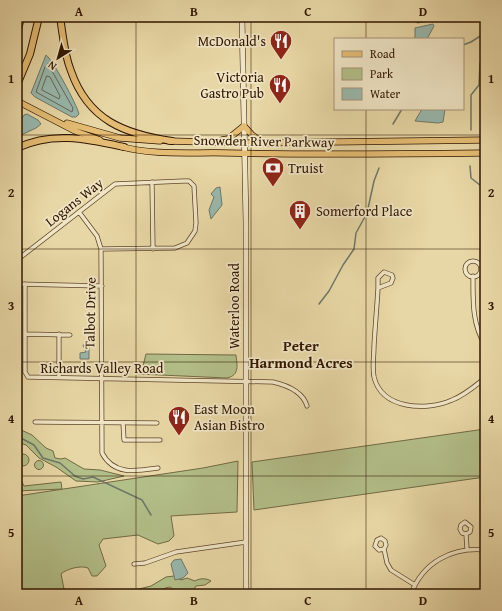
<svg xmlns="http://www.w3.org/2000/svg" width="502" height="611" font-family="'Gentium Book Plus',serif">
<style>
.green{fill:#b3bf89;stroke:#726a44}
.water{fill:#98b8ad;stroke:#6e7768}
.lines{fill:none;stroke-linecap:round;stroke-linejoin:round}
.shore{stroke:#646756;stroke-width:1}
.stream{stroke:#6e7768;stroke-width:1.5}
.street-casing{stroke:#5e462a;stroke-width:5}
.secondary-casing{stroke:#301600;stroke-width:6}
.primary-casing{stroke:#301600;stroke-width:7}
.highway-casing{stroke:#301600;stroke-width:8}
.street{stroke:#f0e5c5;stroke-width:3.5}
.secondary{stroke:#f0e5c5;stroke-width:5}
.primary{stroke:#e4bc73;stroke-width:5.5}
.highway{stroke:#e4bc73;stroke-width:6}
.grid{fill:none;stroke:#301600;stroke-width:1;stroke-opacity:0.55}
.labels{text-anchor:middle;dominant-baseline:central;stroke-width:3.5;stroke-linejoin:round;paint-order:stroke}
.poi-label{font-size:14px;fill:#301600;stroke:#f0e5c5;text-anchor:start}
.street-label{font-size:14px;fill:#301600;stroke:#f0e5c5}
.neighbourhood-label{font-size:15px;font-weight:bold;fill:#301600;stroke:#f0e5c5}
.neatline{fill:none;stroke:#301600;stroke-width:1.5}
.grid-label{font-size:13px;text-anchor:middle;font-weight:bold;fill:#301600}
</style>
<rect width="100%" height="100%" fill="#e8d7a6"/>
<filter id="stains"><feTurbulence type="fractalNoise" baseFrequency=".005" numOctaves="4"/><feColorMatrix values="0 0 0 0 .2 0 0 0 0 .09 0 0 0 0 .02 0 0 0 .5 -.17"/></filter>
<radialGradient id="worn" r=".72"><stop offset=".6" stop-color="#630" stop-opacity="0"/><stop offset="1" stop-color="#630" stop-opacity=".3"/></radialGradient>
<path class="green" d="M146 354 236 355C237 365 240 375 227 378L138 374 143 366Z
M17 428 32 435 46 448 53 451 55 458 61 459 65 458 84 469 100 470 124 476 98 482 76 481 56 467 39 458 26 445 17 442Z
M485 429V477L254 510 252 462Z
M17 460a6 6 0 1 1 12 0a6 6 0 1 1-12 0Z
M34.5 465a4.5 4.5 0 1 1 9 0a4.5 4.5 0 1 1-9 0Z
M238 461 237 512 171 516 174 536 169 541 158 544 138 535 103 539 99 545 106 566 97 576H92L88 568C81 565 66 569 61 574L65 594H17V496L203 468Z
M17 472 24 486 61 482 62 489 17 491Z
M174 576 181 580 187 578 195 581C200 578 206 578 211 581L205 585 196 586 194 589V594H180L170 587 165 588 161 594H119L151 586 166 577Z"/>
<path class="water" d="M413 17H440L435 20 417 23Z
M433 24 434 26 427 39H415V28Z
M46 55C53 60 77 105 79 114L76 117H72L35 97 31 93Z
M422 109H445L443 122 438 123 415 121Z
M27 114 38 120 41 124 36 128 17 137V126L24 115Z
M220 187 222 205 211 219 209 210 214 197 211 194 216 188Z
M89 344V359H80V353L86 352 83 345Z
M181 559 188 573 183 578 175 580 171 564 174 560Z"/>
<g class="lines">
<path class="shore" d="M48 64 73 108 72 112 36 92 45 67Z
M47 76 50 77 60 96 59 99 42 90Z"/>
<path class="stream" d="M463 45 471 42 485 33
M393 124 402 109
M471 130V95L479 85 480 63 483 57 485 37
M470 166 471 178 485 189
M319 304 329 291 343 265 354 249 356 233 367 213 374 181 379 168
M17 436 34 445 43 458 60 463 75 476 83 479 93 477 142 500 151 515"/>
<g class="street-casing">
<path id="street" d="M152 182 153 249
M79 212 97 236 101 249 102 453C114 476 137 471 158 468
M17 260 115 184 184 181H189L194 186 196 223 195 231 187 243 175 248 101 249
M465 269a8 8 0 1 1 16 0a8 8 0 1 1-16 0Z
M473 276C473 301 472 324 485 345
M17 284 102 286
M25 284V372L28 377 273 382C286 385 303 392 307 406
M378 288 391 283 393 278 392 275 384 272 378 278V288C377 307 375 327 374 346 374 356 372 367 374 377 382 410 427 411 452 400 465 395 475 386 485 378
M25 334 70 335
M59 334V377
M35 422 157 423
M123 423 124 440H160
M466 534 462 533 460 529 461 525 465 522 471 527 470 532 466 534 467 549
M384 549 386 545 385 541 381 538 377 540 375 546 379 550 384 549 387 563 391 570 415 585
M134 564 145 563 176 552 246 542
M411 594C423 562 452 547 485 550"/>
</g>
<g class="secondary-casing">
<path id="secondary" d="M242 17 246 223V594"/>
</g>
<g class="primary-casing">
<path id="primary" d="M17 101 75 131 100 140
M67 123 120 138 160 141
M222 140 228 139 244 126 252 135 262 142
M169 141 244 143 485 140
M119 146C153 156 193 152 228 153 314 155 399 154 485 153"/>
</g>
<g class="highway-casing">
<path id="highway" d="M60 17C63 35 64 54 71 71 88 120 124 134 172 141
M17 34 21 17
M17 85 30 54 39 17
M17 148C53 131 87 139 124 147"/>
</g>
<use href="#street" class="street"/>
<use href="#secondary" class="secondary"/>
<use href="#primary" class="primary"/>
<use href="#highway" class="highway"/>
</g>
<path class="grid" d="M136 17V594M251 17V594M366 17V39M366 109V594M17 135H485M17 249H485M17 362H485M17 476H485"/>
<defs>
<g id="restaurant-pin" transform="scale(1.15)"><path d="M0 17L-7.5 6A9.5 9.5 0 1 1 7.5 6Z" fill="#8f2418" stroke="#f0e5c5"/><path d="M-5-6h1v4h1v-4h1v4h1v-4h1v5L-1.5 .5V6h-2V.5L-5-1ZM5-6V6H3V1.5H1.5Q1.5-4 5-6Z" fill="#fff"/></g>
<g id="bank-pin" transform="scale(1.15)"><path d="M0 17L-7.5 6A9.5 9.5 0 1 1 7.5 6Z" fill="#8f2418" stroke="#f0e5c5"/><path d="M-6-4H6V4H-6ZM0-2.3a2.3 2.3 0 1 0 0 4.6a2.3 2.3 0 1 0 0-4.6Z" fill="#fff"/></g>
<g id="building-pin" transform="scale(1.15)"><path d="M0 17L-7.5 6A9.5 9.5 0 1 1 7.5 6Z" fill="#8f2418" stroke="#f0e5c5"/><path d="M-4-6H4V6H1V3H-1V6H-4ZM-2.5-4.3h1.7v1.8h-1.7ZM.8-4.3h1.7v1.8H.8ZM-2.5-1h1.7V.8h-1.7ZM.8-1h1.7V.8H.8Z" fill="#fff"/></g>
</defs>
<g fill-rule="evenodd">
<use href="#restaurant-pin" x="281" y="41"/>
<use href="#restaurant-pin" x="280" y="85"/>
<use href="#bank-pin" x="273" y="168"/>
<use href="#building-pin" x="300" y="211"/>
<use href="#restaurant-pin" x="179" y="417"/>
</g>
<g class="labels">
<g class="poi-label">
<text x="266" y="41" text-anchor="end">McDonald's</text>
<text x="264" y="77" text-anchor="end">Victoria<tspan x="264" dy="16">Gastro Pub</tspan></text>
<text x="288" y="168">Truist</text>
<text x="316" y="211">Somerford Place</text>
<text x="194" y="409">East Moon<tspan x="194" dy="16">Asian Bistro</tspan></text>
</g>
<g class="street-label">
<text transform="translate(264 141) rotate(1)">Snowden River Parkway</text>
<text transform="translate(74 202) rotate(-38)">Logans Way</text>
<text transform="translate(234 306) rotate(-90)">Waterloo Road</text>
<text transform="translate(90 313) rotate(-89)">Talbot Drive</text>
<text x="102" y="368">Richards Valley Road</text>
</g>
<g class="neighbourhood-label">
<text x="301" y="345">Peter<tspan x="301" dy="17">Harmond Acres</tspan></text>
</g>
</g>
<rect width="502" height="611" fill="none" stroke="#e8d7a6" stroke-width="44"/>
<rect x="334" y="38" width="130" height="72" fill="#f0e5c5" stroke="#a39276"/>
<rect x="342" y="51" width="20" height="6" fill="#e4bc73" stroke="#a39276"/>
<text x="370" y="58" font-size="12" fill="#301600">Road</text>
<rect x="342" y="68" width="20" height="12" fill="#b3bf89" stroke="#a39276"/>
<text x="370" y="78" font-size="12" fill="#301600">Park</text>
<rect x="342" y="88" width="20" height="12" fill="#98b8ad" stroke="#a39276"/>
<text x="370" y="98" font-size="12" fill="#301600">Water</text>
<g transform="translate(58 58) rotate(217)" stroke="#f0e5c5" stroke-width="3" paint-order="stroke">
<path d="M0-3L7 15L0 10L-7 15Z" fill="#301600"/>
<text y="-6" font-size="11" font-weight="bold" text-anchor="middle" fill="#301600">N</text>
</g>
<rect x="22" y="22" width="458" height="567" class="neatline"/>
<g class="grid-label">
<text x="79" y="16">A</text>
<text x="194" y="16">B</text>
<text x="308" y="16">C</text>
<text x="423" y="16">D</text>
<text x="11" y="83">1</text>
<text x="491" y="83">1</text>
<text x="11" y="197">2</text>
<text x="491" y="197">2</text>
<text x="11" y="310">3</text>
<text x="491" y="310">3</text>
<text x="11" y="423">4</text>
<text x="491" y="423">4</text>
<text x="11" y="537">5</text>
<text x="491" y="537">5</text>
<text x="79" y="605">A</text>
<text x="194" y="605">B</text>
<text x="308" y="605">C</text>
<text x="423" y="605">D</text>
</g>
<rect width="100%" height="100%" filter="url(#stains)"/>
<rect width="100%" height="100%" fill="url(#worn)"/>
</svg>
